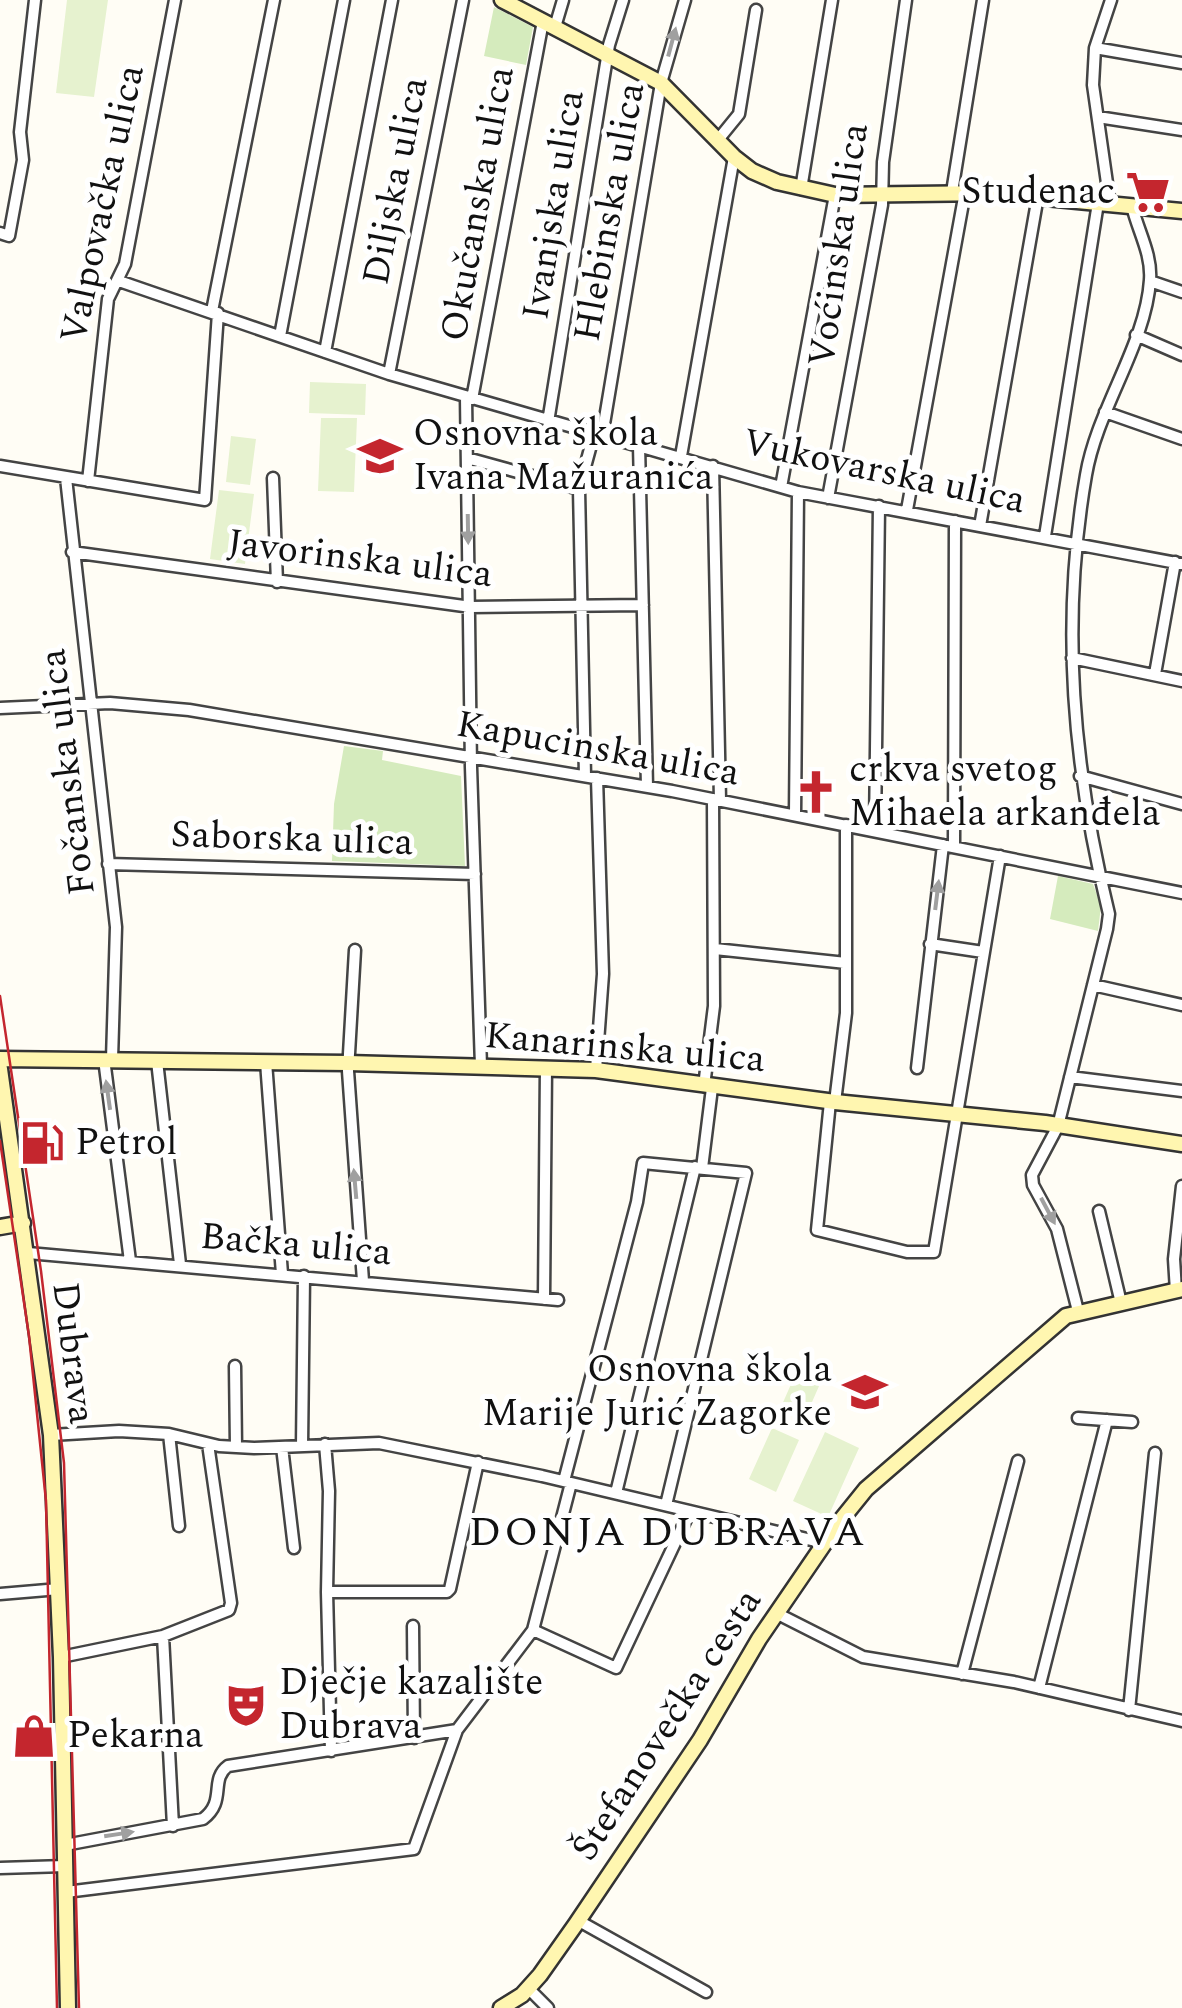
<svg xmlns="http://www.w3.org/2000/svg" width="1182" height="2008" font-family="Spectral,serif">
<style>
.green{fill:#d5ebbd}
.pitch{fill:#e6f2cf}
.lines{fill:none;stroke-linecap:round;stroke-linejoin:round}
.street-casing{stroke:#444;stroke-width:15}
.secondary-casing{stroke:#333;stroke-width:19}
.street{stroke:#fff;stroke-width:10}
.secondary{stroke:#fff6b0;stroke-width:14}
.tram{stroke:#c4262e;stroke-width:2.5}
.oneway{fill:#a0a0a0}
.labels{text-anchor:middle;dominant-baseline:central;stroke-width:10;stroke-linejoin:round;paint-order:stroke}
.street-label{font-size:38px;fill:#111;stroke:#fff}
.poi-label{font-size:38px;fill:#111;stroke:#fff;text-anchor:start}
.quarter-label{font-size:42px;letter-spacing:2.5px;fill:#111;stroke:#fff}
</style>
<rect width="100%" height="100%" fill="#fffdf5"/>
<path class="green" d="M494 7 533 27 526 65 484 56Z
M344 746 383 751 382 760 461 776 465 866 332 861 334 804Z
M1058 876 1093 884 1101 906 1098 931 1050 919Z"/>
<path class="pitch" d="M67 0H108L94 97 56 93Z
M310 382 366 384 365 415 309 413Z
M321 418H357L354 492 318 491Z
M231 436 256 439 250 485 226 482Z
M219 490 254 494 245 564 210 559Z
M799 1366 823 1377 805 1418 781 1407Z
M772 1428 799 1440 776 1492 749 1479Z
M825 1432 859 1448 828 1517 793 1501Z"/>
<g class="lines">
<g class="street-casing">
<path id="street" d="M555 27 563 0
M1095 48 1182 63
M1098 117 1182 130
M717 141 739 114 756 10
M801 189 832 0
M952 192 983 0
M1110 204 1093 85 1095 48 1111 0
M0 233 9 236 23 160 20 132 35 0
M119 281 389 374 798 492 1182 564
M1150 281 1182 292
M212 311 274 0
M1136 335 1182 355
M280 336 344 0
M325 352 392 0
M389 374 463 0
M466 397 471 767 481 1066
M472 399 543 21
M1105 412 1182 439
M548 422 609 45 623 0
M602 436 661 83 685 0
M639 445 647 786
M681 456 734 157
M467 458 579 489
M0 466 205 500 218 313
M713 466 720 800
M66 478 116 927 112 1059
M273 478 277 582
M88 481 108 299 125 264 175 0
M781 487 835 195
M828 498 882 205 883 162 906 0
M907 510 965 192
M980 526 1038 196
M1045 536 1098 203
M72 552 471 607 643 605
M1072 658 1182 681
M1155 674 1175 562
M0 708 110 703 189 710 672 791 1182 893
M585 776 579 489 594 434
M1080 776 1182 804
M795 815 798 492
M875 831 879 506
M954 847 955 521
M108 864 475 874
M930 944 983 952
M715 949 846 963
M355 950 348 1071 363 1281
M1093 985 1182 1005
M104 1059 130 1261
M157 1061 180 1264
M266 1062 282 1274
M917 1068 943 845
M596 1070 603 974 597 778
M1070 1077 1182 1091
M704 1086 714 1006 713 799
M830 1102 817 1230 907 1252H934L1000 856
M835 1102 846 1013V825
M702 1168 712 1088
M1099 1211 1121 1303
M28 1253 558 1300
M1176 1291 1174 1259 1182 1186
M544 1299 546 1067
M1078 1311 1057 1229 1033 1185 1032 1175 1058 1126 1107 929 1109 914C1073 768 1060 624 1086 475 1097 409 1146 344 1150 280 1152 254 1138 231 1132 206
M235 1366 236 1447
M1078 1418 1132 1422
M169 1434 179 1526
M51 1435 119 1431 169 1434 219 1446 254 1448 379 1443 542 1476 824 1543
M325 1444 329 1491 327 1592 331 1751
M302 1446 304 1276
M282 1447 294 1548
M564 1481 637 1202 643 1163 746 1173 666 1505
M616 1493 695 1167
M327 1592H447L450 1589 478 1462
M0 1594 59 1589
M776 1613 863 1657 1014 1682 1182 1721
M413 1626 414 1738
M533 1630 616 1668 690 1511
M163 1636 173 1826
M61 1657 163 1636 229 1610 231 1603 208 1444
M962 1674 1018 1461
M1039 1688 1107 1420
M1129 1710 1155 1453
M65 1845 203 1819C227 1801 209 1780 228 1766L457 1730
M0 1868 65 1866
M66 1892 414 1849 457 1730 533 1630 571 1483
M579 1921 706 1992
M528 1988 548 2008"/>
</g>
<g class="secondary-casing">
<path id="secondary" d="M502 0 661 83 734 157 752 171 777 182 835 195 992 193 1182 211
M0 1059 348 1063 596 1070 835 1102 1045 1123 1182 1144
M0 1069 51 1435 61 1657 68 2008
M0 1227 23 1223
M501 2008 522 1995 540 1975 576 1924 700 1740 759 1639 837 1525 866 1489 1066 1316 1182 1289"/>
</g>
<use href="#street" class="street"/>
<use href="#secondary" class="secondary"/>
<path class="tram" d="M0 996 41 1271 64 1463 79 2008
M0 1141 29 1336 46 1501 57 2008"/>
</g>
<defs><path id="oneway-solid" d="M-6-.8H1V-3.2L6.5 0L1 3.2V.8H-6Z" transform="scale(2.5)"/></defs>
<g class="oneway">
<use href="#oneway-solid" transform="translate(672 42) rotate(-75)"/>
<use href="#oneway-solid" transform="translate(468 529) rotate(89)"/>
<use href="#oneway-solid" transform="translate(937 895) rotate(-83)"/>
<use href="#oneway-solid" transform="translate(108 1095) rotate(-98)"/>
<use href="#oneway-solid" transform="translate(355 1184) rotate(-95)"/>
<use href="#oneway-solid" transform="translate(1048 1211) rotate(62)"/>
<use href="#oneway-solid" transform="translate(119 1834) rotate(-9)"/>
</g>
<defs>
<g id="supermarket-bare" transform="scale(3.45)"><path d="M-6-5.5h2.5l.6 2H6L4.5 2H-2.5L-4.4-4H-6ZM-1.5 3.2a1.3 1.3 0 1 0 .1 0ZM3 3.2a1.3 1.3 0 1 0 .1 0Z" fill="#c4262e" stroke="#fff" stroke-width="2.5" paint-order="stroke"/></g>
<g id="school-bare" transform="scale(3.45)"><path d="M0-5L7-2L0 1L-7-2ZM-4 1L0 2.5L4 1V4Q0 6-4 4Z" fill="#c4262e" stroke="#fff" stroke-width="2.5" paint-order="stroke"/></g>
<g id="church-bare" transform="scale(3.45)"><path d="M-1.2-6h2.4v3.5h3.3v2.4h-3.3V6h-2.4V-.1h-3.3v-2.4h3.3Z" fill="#c4262e" stroke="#fff" stroke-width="2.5" paint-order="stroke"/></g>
<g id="fuel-bare" transform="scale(3.45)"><path d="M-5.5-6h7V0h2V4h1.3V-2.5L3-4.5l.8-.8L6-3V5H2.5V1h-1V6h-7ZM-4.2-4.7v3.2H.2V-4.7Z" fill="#c4262e" stroke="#fff" stroke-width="2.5" paint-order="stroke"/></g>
<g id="theatre-bare" transform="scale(3.45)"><path d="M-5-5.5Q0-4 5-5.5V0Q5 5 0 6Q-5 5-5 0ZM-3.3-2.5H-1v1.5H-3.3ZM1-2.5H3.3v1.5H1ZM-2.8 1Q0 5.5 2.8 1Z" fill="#c4262e" stroke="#fff" stroke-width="2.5" paint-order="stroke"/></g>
<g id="shop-bare" transform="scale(3.45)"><path d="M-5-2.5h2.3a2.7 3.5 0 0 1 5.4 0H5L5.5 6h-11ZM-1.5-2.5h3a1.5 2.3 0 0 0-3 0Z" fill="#c4262e" stroke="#fff" stroke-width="2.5" paint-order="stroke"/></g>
</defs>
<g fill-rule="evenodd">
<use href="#supermarket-bare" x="1148" y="192"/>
<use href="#school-bare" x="380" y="456"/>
<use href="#church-bare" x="816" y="792"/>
<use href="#fuel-bare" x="42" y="1143"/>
<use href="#school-bare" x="865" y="1392"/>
<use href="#theatre-bare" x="246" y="1705"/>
<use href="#shop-bare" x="34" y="1736"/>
</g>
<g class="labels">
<g class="street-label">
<text transform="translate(396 181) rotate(-79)">Diljska ulica</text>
<text transform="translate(103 204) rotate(-78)">Valpovačka ulica</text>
<text transform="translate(478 204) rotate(-80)">Okučanska ulica</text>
<text transform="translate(554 205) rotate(-81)">Ivanjska ulica</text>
<text transform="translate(610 212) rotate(-80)">Hlebinska ulica</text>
<text transform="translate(839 245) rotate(-82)">Voćinska ulica</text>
<text transform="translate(884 472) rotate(12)">Vukovarska ulica</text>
<text transform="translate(360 559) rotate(7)">Javorinska ulica</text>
<text transform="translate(598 749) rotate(10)">Kapucinska ulica</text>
<text transform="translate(68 772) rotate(-97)">Fočanska ulica</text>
<text transform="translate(292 839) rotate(2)">Saborska ulica</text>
<text transform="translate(625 1048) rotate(5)">Kanarinska ulica</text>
<text transform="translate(296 1245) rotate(5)">Bačka ulica</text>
<text transform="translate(73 1353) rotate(83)">Dubrava</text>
<text transform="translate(667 1725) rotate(-57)">Štefanovečka cesta</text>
</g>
<g class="poi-label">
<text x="1115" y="192" text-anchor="end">Studenac</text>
<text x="413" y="434">Osnovna škola<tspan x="413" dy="44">Ivana Mažuranića</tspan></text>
<text x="849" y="770">crkva svetog<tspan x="849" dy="44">Mihaela arkanđela</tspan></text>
<text x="75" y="1143">Petrol</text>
<text x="832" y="1370" text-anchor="end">Osnovna škola<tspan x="832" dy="44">Marije Jurić Zagorke</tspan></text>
<text x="279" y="1683">Dječje kazalište<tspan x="279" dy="44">Dubrava</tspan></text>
<text x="67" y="1736">Pekarna</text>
</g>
<g class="quarter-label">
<text x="668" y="1532">DONJA DUBRAVA</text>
</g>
</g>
</svg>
